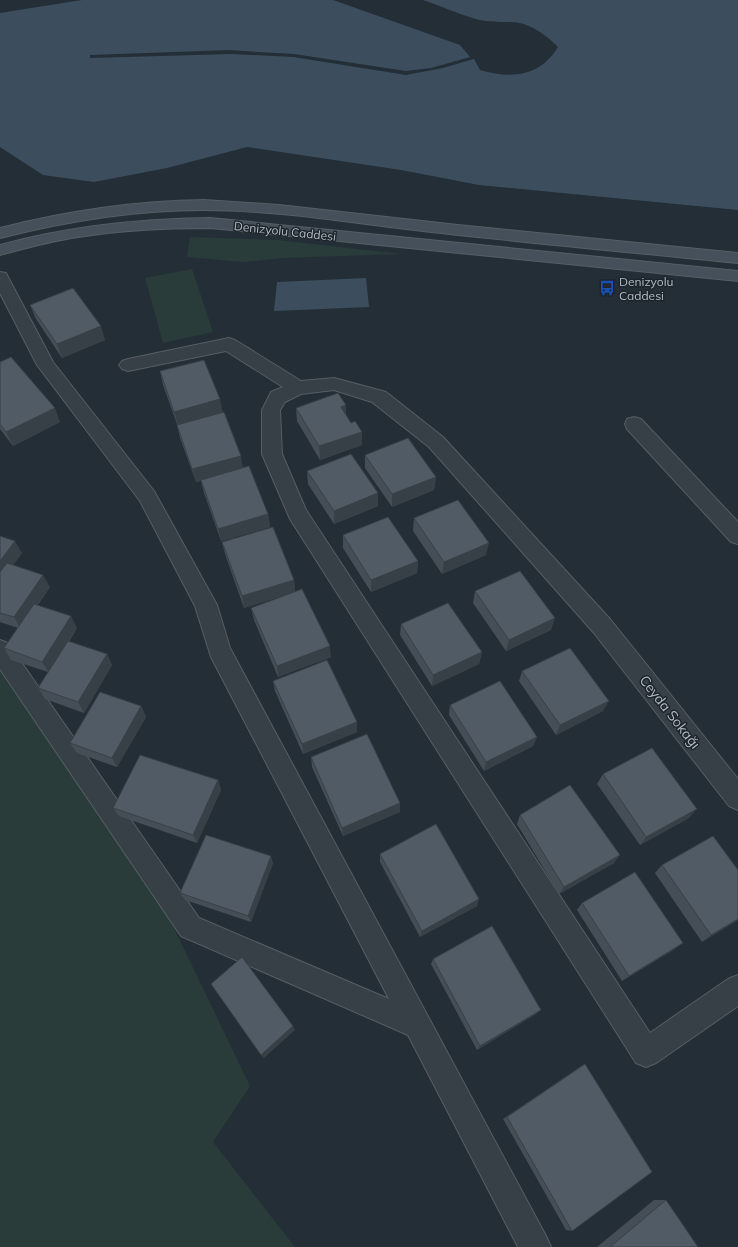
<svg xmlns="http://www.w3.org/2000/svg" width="738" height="1247" font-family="Mulish,sans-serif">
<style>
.green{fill:#293c3a}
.water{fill:#3c4e5e}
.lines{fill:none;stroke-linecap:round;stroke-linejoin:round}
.street-casing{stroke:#565e65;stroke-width:2}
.secondary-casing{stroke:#565e65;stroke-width:2}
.street{fill:#384047;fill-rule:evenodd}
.secondary{fill:#46505a;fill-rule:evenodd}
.wall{fill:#454e57}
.shaded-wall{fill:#384047}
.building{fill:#505b65;stroke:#384047}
.labels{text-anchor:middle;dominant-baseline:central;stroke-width:3;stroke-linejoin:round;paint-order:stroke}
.far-street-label{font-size:12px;fill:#b3bbc3;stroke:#1d252c}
.far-poi-label{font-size:12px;fill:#b3bbc3;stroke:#1d252c;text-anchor:start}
.street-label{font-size:14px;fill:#b3bbc3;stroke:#1d252c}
</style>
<rect width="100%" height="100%" fill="#242e37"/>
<path class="green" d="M190 237 277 240 402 254 284 258 243 262 187 257Z
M192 269 213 332 163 343 145 278Z
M0 650 135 847 250 1086 213 1142 295 1247H0Z"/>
<path class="water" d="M82 0H333L460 45 470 57 431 68 406 71 294 54 259 52 229 50 90 55V58L231 54 293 57 406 75 443 68 474 59 480 70C511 79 540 77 558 47 545 34 529 22 510 22 498 22 487 22 476 19 458 14 441 6 423 0H738V210L479 185 401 170 247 147 167 168 94 182 43 175 0 147V13Z
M366 278 369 307 274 311 277 282Z"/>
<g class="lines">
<g class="street-casing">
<path id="street" d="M0 272 6 273 8 277 53 362 154 491 217 605 230 648 546 1236 551 1247H518L408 1035 181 936 0 669V640L8 643 199 918 389 999 211 657 195 606 140 501 37 365 0 293Z
M229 338 235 340 301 381 334 378 386 392 443 437 610 619 738 779V810L729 806 594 633 429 447 372 402 334 390 301 394 285 402 280 410 282 454 306 510 650 1033 728 979 738 975V1006L656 1063 646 1067 636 1063 290 519 262 454V410L271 392 283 387 226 351 128 371 122 369 119 365 122 361 128 359Z
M634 417 641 419 738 522V544L731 542 627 429 625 424 627 419Z"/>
</g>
<g class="secondary-casing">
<path id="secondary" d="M204 200 279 205 458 225 738 253V263C639 253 540 244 441 233 362 225 283 210 203 210 134 210 67 221 0 238V228C67 211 134 201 204 200Z
M210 218 738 271V281L210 228C166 228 122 230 78 237 51 241 26 248 0 255V245C69 226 138 219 210 218Z"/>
</g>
<use href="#street" class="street"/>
<use href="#secondary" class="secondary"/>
</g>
<path class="wall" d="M30 305 105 340 62 358 36 319Z
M0 362 60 422 13 446 0 429Z
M160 371 223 413 243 468 268 514 270 527 221 541 204 493 201 481 196 482 180 438 177 425V424L163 385Z
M296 408 346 417 351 423 362 432V445L320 460 297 421Z
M365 455 436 477 434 490 392 507 365 468Z
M307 471 378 506 334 524 308 484Z
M414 518 486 555 442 574 413 531Z
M343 535 418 561 417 573 371 592 343 548Z
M0 536 22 553 13 565 50 587 38 605 77 628 69 642 107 654 112 665 84 713 45 699 38 688 48 672 11 660 4 648 18 628 0 622Z
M222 542 294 580 295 592 244 608 225 554Z
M475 591 551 630 506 651 473 603Z
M251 608 331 657 278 677 254 620Z
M401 624 482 652 479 664 432 686 400 635Z
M522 671 603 711 556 735 519 681Z
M273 681 357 732 303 754 275 691Z
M450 705 537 737 533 746 484 771 449 715Z
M141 706 146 717 117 767 77 753 70 743Z
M311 757 400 803V812L343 836 312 767Z
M603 774 689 818 640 845 597 784Z
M218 780 221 790 197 843 119 816 113 808Z
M520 815 614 863 559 894 517 824Z
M380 854 477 906 420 937 380 862Z
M273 863 251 922 185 900 180 893Z
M662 865 738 920 702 942 655 873Z
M582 903 675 949 622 981 577 910Z
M433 959 536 1014 477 1050 431 964Z
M585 1064 572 1231 566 1230 503 1119 580 1067Z
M654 1200H666L698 1247H597Z"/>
<path class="shaded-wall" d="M101 326 105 340 62 358 57 344Z
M220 399 223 413 178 425 174 412Z
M346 405V419L341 407Z
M55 408 60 422 13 446 6 432Z
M362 432V445L320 460 319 446Z
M241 456 243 469 196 482 192 469Z
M436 477 434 490 392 507V494Z
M378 493V506L334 524V511Z
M268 514 270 527 221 541 218 529Z
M15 541 22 553 0 583V561Z
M489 543 486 555 442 574 444 562Z
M418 561 417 573 371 592V580Z
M43 575 50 587 21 629 14 617Z
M294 580 295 592 244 608 242 596Z
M71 616 77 628 49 673 42 662Z
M555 618 551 630 506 651 509 640Z
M330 646 331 657 278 677 277 666Z
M482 652 479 664 432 686 433 675Z
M107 654 112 665 84 713 78 702Z
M609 701 603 711 556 735 560 725Z
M141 706 146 717 117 767 112 758Z
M357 722V732L303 754 302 744Z
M537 737 533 746 484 771 486 762Z
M218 780 221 790 197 843 193 835Z
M400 803V812L343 836 342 828Z
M697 809 689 818 640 845 646 837Z
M620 855 614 863 559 894 564 887Z
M271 856 273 863 251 922 248 916Z
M479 899 477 906 420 937 422 931Z
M738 919V920L702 942 711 935Z
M683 943 675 949 622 981 629 976Z
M541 1010 536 1014 477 1050 480 1046Z
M293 1026 295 1030 264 1058 261 1055Z"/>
<path class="building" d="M73 288 101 326 57 344 30 305Z
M11 357 55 408 6 432 0 424V362Z
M204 360 220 399 174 412 160 371Z
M338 393 346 405 341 407 351 423 355 421 362 432 319 446 296 408Z
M224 412 241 456 192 469 177 425Z
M408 438 436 477 392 494 365 455Z
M351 454 378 493 334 511 307 471Z
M249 466 268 514 218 529 201 480Z
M458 500 489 543 444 562 414 518Z
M388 517 418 561 371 580 343 535Z
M273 527 294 580 242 596 222 542Z
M0 536 15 541 0 561Z
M7 563 43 575 14 617 0 613V572Z
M520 571 555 618 509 640 475 591Z
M302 589 330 646 277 666 251 608Z
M448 603 482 652 433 675 401 624Z
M34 604 71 616 42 662 4 648Z
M68 641 107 654 78 702 38 688Z
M570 648 609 701 560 725 522 671Z
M327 660 357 722 302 744 273 681Z
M500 681 537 737 486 762 450 705Z
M100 692 141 706 112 758 70 743Z
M367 734 400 803 342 828 311 757Z
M652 748 697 809 646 837 603 774Z
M140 755 218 780 193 835 113 808Z
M570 785 620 855 564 887 520 815Z
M436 824 479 899 422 931 380 854Z
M206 835 271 856 248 916 180 893Z
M713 836 738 870V919L711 935 662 865Z
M635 872 683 943 629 976 582 903Z
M492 926 541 1010 480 1046 433 959Z
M242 957 293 1026 261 1055 211 984Z
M585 1064 652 1172 572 1231 507 1117Z
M666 1200 698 1247H610Z"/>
<defs>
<g id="bus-bare" transform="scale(1.2)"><path d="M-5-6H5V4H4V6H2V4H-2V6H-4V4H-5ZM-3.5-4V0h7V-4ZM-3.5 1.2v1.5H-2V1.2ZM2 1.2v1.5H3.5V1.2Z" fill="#1a4fb4" stroke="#1d252c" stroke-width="2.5" paint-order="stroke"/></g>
</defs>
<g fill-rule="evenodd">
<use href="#bus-bare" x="607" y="288"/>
</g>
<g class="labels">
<g class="far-street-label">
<text transform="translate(285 231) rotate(6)">Denizyolu Caddesi</text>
</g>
<g class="far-poi-label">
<text x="619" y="281">Denizyolu<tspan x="619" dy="14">Caddesi</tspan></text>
</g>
<g class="street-label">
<text transform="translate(670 712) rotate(52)">Ceyda Sokağı</text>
</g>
</g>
</svg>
